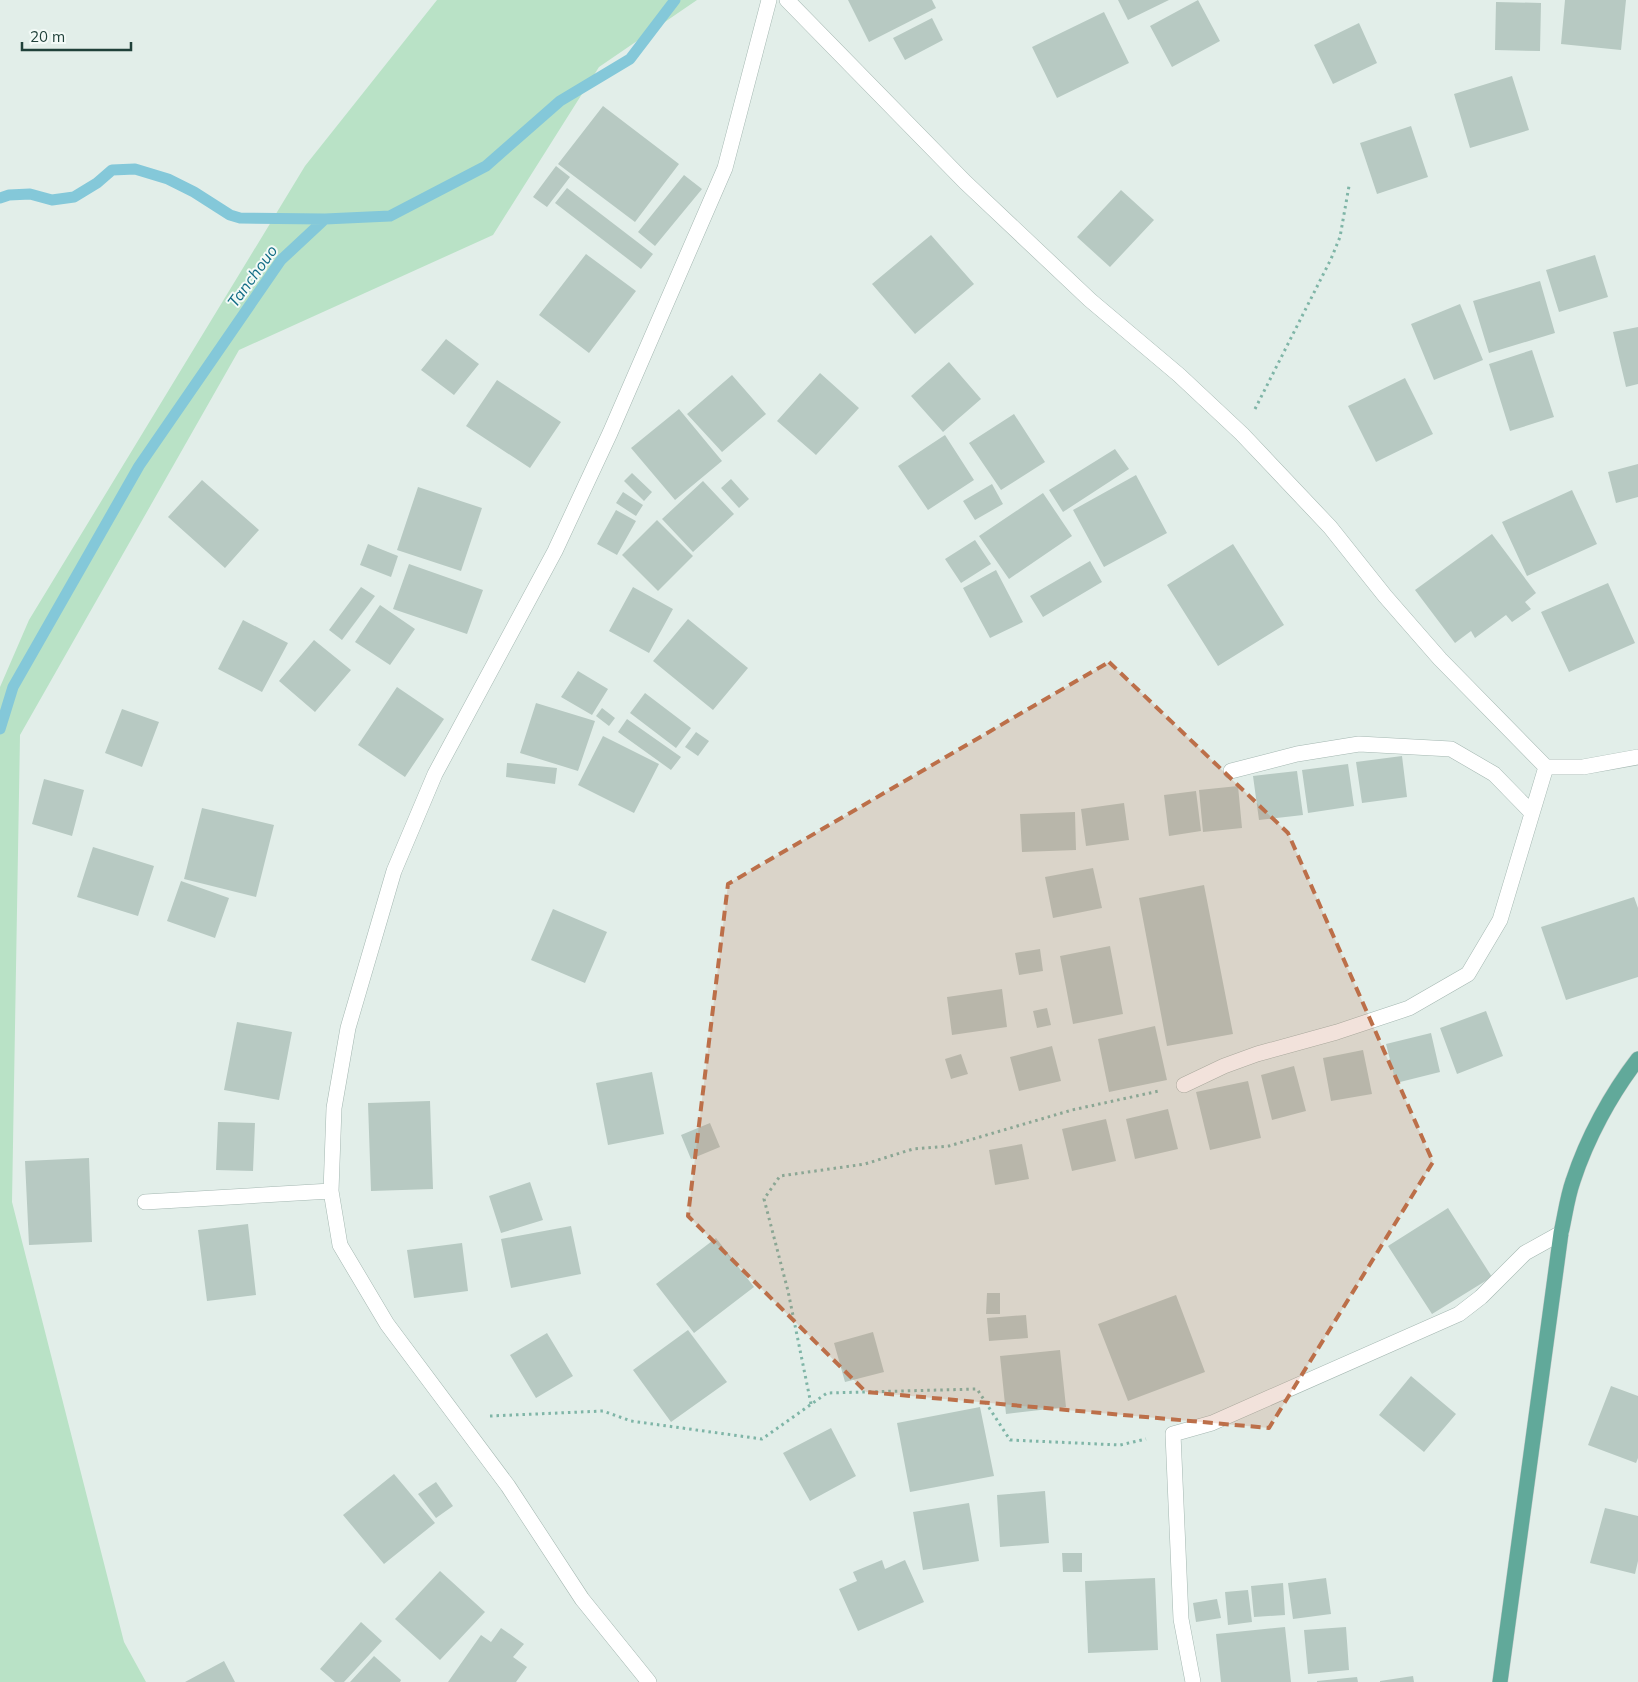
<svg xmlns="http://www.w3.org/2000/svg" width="1638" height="1682" font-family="Mulish,sans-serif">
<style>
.green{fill:#b9e2c6}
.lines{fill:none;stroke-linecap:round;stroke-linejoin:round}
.stream{stroke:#84c8d9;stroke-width:11}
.building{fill:#b7c9c2}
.minor-casing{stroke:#a4b7b1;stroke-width:16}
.major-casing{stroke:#c1cac8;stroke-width:16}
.path{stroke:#7fb5a7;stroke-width:3;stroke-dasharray:2.5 4;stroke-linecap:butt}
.minor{stroke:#fff;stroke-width:15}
.major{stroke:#61a99a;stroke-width:15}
.marked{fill:#bc6f49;fill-opacity:0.2;stroke:#bc6f49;stroke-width:4;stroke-dasharray:10 6;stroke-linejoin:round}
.labels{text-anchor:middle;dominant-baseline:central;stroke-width:4;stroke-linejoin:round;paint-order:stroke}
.water-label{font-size:16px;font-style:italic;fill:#126c85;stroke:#f3faf7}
</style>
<rect width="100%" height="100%" fill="#e2eee9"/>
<path class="green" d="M437 0H697L599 67 493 235 239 350 20 735 12 1202 124 1642 146 1682H0V687L29 620 305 166Z"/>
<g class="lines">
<path class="stream" d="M0 198 9 195 30 194 52 200 74 197 97 183 112 170 135 169 168 179 194 192 230 215 240 218 325 219
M0 729 13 687 139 466 281 260 325 219 390 216 486 166 560 101 630 59 675 0"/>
</g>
<path class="building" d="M848 0H932L936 8 869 42Z
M1118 0H1169L1128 20Z
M1198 0 1220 41 1172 67 1150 26Z
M1565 0H1626L1621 50 1561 44Z
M1496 2 1541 3 1540 51 1495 50Z
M1104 12 1129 63 1057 98 1032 47Z
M932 18 943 40 905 60 893 38Z
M1359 23 1377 63 1333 84 1314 45Z
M1512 76 1529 130 1470 148 1454 94Z
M603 106 679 164 635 222 558 164Z
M1411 126 1428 177 1377 194 1360 143Z
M556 166 570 177 547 207 533 197Z
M684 175 702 189 655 246 638 232Z
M567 188 653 254 641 269 555 203Z
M1121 190 1154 220 1110 267 1077 237Z
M931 235 974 284 915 334 872 284Z
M586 254 636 291 589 353 539 315Z
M1595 255 1608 297 1559 312 1546 270Z
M1540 281 1555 333 1489 353 1473 301Z
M1460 304 1483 360 1434 380 1411 324Z
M1638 327V384L1626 387 1613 332Z
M446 339 479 364 454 395 421 370Z
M1532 350 1554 417 1510 431 1489 364Z
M949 362 981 399 943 432 911 396Z
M820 373 859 408 816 455 777 421Z
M732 375 766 414 722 452 687 414Z
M1405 378 1433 434 1376 462 1348 406Z
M497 380 561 422 530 468 466 426Z
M679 409 722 461 675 500 631 448Z
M1014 414 1045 462 1001 490 969 443Z
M945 435 974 480 928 510 898 466Z
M1115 449 1129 469 1063 512 1049 490Z
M1638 464V497L1616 503 1608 472Z
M632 473 652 492 644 501 624 481Z
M1136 475 1167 533 1104 567 1073 510Z
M731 479 749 499 739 508 721 488Z
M202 480 259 530 225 568 168 517Z
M703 481 734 514 693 552 662 519Z
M992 484 1003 504 975 520 963 501Z
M418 487 482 508 461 571 397 550Z
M1572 490 1597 544 1527 576 1502 522Z
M623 492 643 505 636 516 616 503Z
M1043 493 1072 536 1009 579 979 536Z
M616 510 636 521 617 555 597 544Z
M657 520 693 556 658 591 622 555Z
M1492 534 1536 593 1525 602 1531 609 1512 622 1506 615 1475 638 1471 631 1455 643 1415 590Z
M975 540 991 564 961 583 945 559Z
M368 544 398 556 391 577 360 565Z
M1233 544 1284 625 1218 666 1167 585Z
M1090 561 1102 582 1043 617 1030 596Z
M409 564 483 590 467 634 393 609Z
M996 570 1023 622 990 638 963 588Z
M1608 583 1635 643 1569 672 1541 612Z
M361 587 375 596 342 640 329 630Z
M633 587 673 609 649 653 609 631Z
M380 605 415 629 390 665 355 642Z
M688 619 748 668 713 710 653 661Z
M243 620 288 643 262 692 218 669Z
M314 640 351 670 315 712 279 681Z
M578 671 608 689 592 715 561 697Z
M397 687 444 719 405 777 358 745Z
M645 693 691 728 676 748 630 713Z
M536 703 595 721 578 771 520 753Z
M602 708 615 718 609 726 596 716Z
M122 709 159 722 142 767 105 753Z
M627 719 681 757 671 770 618 732Z
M696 732 709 741 698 756 685 747Z
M603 736 659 764 634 813 578 785Z
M1402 756 1407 797 1362 803 1356 762Z
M507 763 557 768 555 784 506 777Z
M1348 764 1354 806 1308 813 1302 770Z
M1297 771 1303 815 1259 820 1253 776Z
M44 779 84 790 72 836 32 824Z
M1238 786 1242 828 1203 832 1199 790Z
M1196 791 1201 831 1169 836 1164 795Z
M1124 803 1129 840 1086 846 1081 809Z
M202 808 274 825 256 897 184 879Z
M1075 812 1076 850 1022 852 1020 814Z
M93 847 154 866 138 916 77 897Z
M1093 868 1102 908 1053 918 1045 877Z
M181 881 229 898 215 938 167 921Z
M1204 885 1233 1034 1167 1046 1139 898Z
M1634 897 1638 908V977L1566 1000 1541 927Z
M553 909 607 932 585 983 531 960Z
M1110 946 1123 1014 1073 1024 1060 956Z
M1040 949 1043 971 1019 975 1015 953Z
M1002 989 1007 1027 952 1035 947 997Z
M1047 1008 1051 1025 1037 1028 1033 1011Z
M1486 1011 1503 1056 1457 1074 1440 1028Z
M237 1022 292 1032 279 1100 224 1090Z
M1155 1026 1167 1080 1109 1092 1098 1039Z
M1431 1033 1440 1072 1396 1083 1386 1044Z
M1052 1046 1061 1081 1019 1091 1010 1057Z
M1363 1050 1372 1094 1331 1101 1323 1058Z
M961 1054 968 1074 951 1079 945 1059Z
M1294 1066 1306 1111 1272 1120 1261 1075Z
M652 1072 664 1134 608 1145 596 1083Z
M1248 1081 1261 1138 1210 1150 1196 1092Z
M430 1101 433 1189 371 1191 368 1103Z
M1168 1109 1178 1149 1135 1159 1126 1119Z
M1106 1119 1116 1161 1072 1171 1062 1129Z
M218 1122 255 1123 253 1171 216 1170Z
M710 1123 720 1147 691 1159 681 1135Z
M1022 1144 1029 1179 995 1185 989 1150Z
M89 1158 92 1242 29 1245 25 1161Z
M530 1182 543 1220 501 1233 489 1196Z
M1448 1208 1492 1277 1432 1314 1388 1246Z
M248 1224 256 1295 207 1301 198 1230Z
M571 1226 581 1274 511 1288 501 1239Z
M716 1238 754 1287 694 1333 656 1284Z
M462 1243 468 1291 414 1298 407 1250Z
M987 1293H1000V1314H986Z
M1176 1295 1205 1372 1128 1401 1098 1324Z
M1026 1315 1028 1338 989 1341 987 1318Z
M688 1330 727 1382 671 1422 633 1370Z
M873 1332 884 1372 845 1382 834 1343Z
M547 1333 573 1376 536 1398 510 1355Z
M1060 1350 1066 1407 1006 1414 1000 1356Z
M1411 1376 1456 1414 1424 1452 1379 1415Z
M1611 1386 1638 1396V1458L1636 1463 1588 1445Z
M980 1407 994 1476 910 1492 897 1423Z
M831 1428 856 1476 810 1501 783 1453Z
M394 1474 435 1523 384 1564 343 1515Z
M436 1482 453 1506 436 1518 418 1494Z
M1045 1491 1049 1543 1000 1547 997 1495Z
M969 1503 979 1561 923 1570 913 1512Z
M1605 1508 1638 1516V1561L1635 1574 1590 1563Z
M1062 1553H1082V1572H1063Z
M882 1560 885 1569 905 1560 924 1602 858 1631 839 1589 857 1581 853 1572Z
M440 1571 485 1612 440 1660 395 1619Z
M1155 1578 1158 1650 1088 1653 1085 1581Z
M1326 1578 1331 1614 1293 1619 1288 1583Z
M1283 1583 1285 1615 1254 1617 1251 1586Z
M1248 1590 1252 1622 1228 1625 1225 1592Z
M1217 1599 1221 1618 1196 1622 1193 1603Z
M361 1622 382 1641 344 1682H335L320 1669Z
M1285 1627 1291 1682H1221L1216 1634Z
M1346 1627 1349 1670 1308 1674 1304 1630Z
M501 1628 524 1644 513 1657 527 1667 516 1682H448L481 1635 491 1642Z
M374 1656 401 1680 400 1682H350Z
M224 1661 235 1682H185Z
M1413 1676 1414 1682H1380V1681Z
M1357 1677 1358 1682H1317V1681Z"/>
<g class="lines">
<g class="minor-casing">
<path id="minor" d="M787 0 965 182 1090 300 1179 375 1242 434 1330 527 1385 596 1440 659 1546 767H1583L1638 757
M1231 771 1297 754 1359 744 1451 749 1494 774 1531 812
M1184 1085 1224 1066 1257 1054 1337 1032 1409 1008 1468 974 1500 920 1546 767
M145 1202 331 1191
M649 1682 582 1599 508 1486 387 1324 340 1245 331 1191 334 1108 348 1028 394 871 435 774 555 551 610 433 725 168 769 0
M1193 1682 1181 1619 1173 1434 1212 1423 1459 1314 1481 1297 1525 1253 1561 1233"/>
</g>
<g class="major-casing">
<path id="major" d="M1500 1682 1561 1233C1565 1216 1567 1198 1573 1181 1587 1138 1611 1094 1638 1059"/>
</g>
<path class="path" d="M1255 409 1331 259 1340 237 1349 186
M811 1404 788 1291 764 1199 780 1176 865 1164 913 1149 949 1146 1072 1110 1159 1091
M490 1416 603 1411 631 1421 762 1439 827 1393 977 1389 1010 1440 1120 1445 1146 1439"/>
<use href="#minor" class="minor"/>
<use href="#major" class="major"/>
</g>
<path class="marked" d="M1109 662 1288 833 1433 1162 1269 1428 866 1392 688 1216 728 884Z"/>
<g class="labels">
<g class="water-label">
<text transform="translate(252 276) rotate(-54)">Tanchouo</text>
</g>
</g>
<path d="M22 42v8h109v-8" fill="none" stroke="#20413a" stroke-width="2.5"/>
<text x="30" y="42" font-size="15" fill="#20413a" stroke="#f3faf7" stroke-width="4" paint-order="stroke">20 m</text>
</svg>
